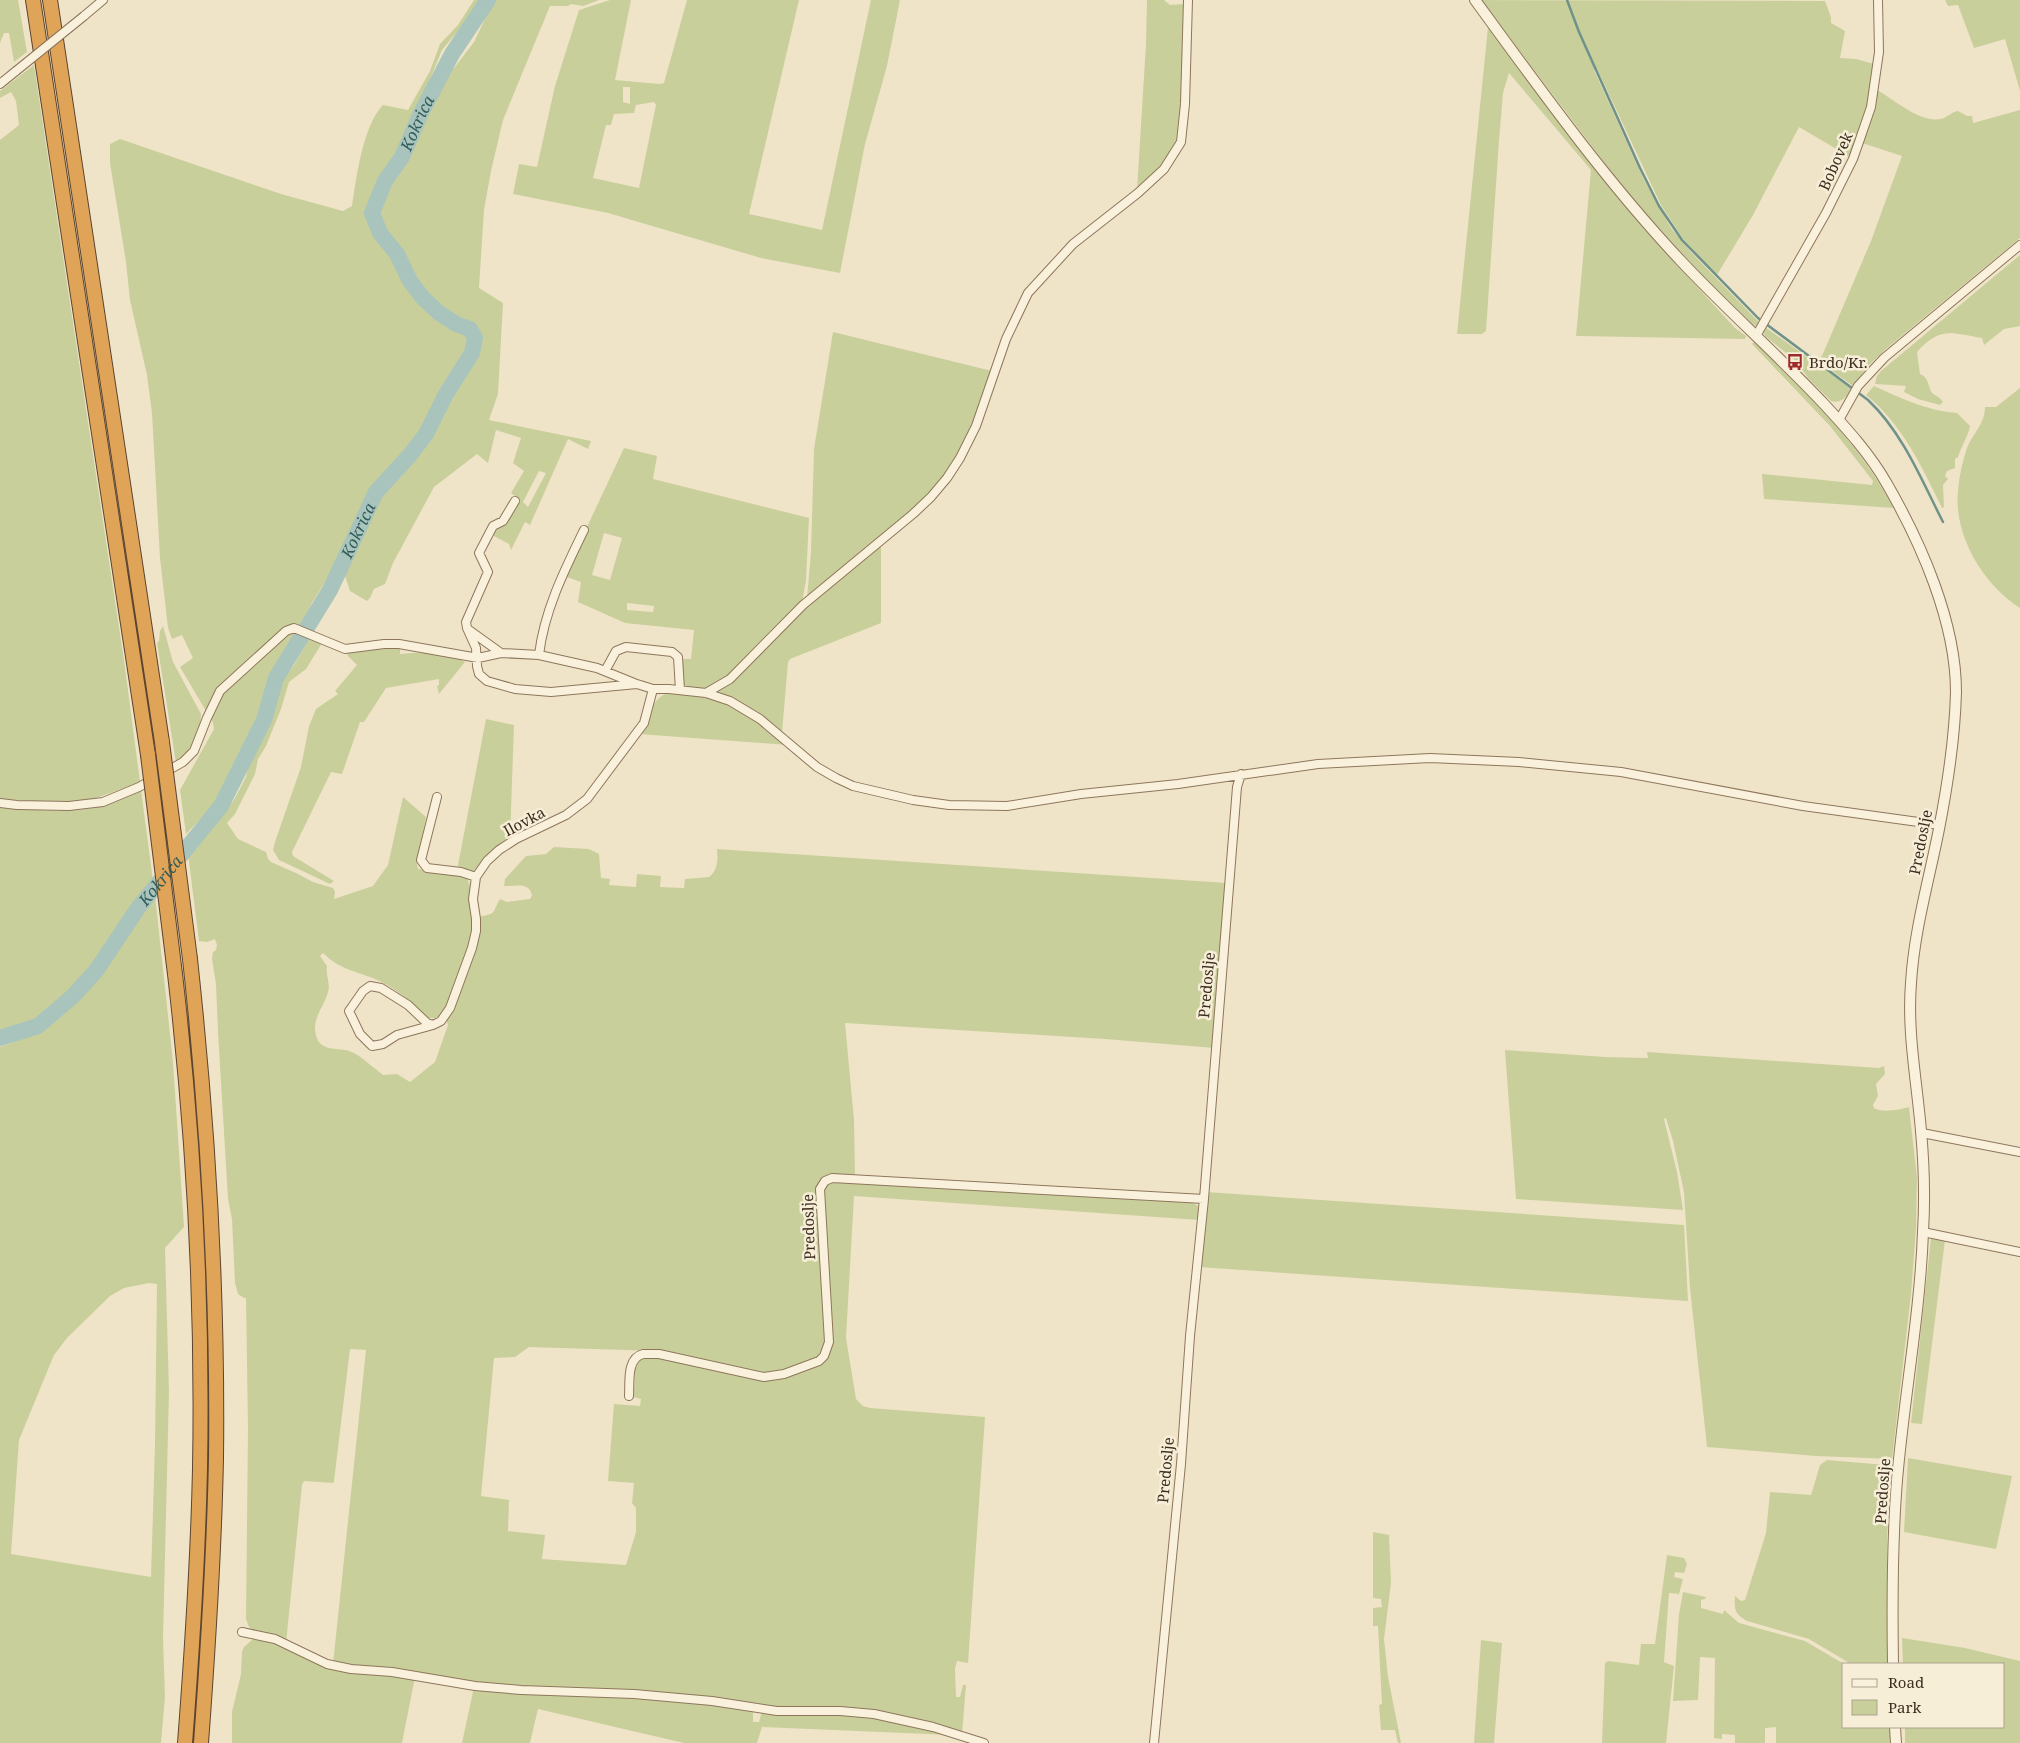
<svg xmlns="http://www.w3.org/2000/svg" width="2020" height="1743" font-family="'Noto Serif',serif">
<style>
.green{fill:#c9cf9b;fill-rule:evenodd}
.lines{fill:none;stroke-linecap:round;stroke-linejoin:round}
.stream{stroke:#6f938a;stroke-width:2.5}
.river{stroke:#a9c4bc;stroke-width:16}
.minor-casing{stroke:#8d765c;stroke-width:10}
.tertiary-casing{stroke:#8d765c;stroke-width:12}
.motorway-casing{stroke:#5b4430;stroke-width:16}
.minor{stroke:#faf1dc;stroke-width:8}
.tertiary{stroke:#faf1dc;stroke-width:10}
.motorway{stroke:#e0a458;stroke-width:14}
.minor-bridge-casing{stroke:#8d765c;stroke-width:10;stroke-linecap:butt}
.motorway-bridge-casing{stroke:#5b4430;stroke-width:16;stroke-linecap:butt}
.minor-bridge{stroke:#faf1dc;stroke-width:8}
.motorway-bridge{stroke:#e0a458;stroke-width:14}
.labels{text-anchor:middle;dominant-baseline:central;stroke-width:5;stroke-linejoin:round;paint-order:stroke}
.street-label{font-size:15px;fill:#3d2e20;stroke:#f7eed8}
.poi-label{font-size:15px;fill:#3d2e20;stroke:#f7eed8;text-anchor:start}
.water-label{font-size:16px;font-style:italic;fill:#2f5d5a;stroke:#f7eed8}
</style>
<rect width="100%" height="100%" fill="#f0e4c8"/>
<path class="green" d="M0 0H18L27 52 14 62 9 33H4L0 43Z
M474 0H480L475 11 442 50 416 113 413 128 399 155 382 180 370 209 369 221 377 236 396 261 405 282 420 300 438 316 467 331 469 337V351L428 414 413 445 370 493 335 566 312 603 295 639 278 665 269 682 260 714 226 786 215 804 186 834 180 790 214 729 213 723 180 667 193 658 182 635 172 639 168 628 160 558 152 413 147 375 130 300 126 262 110 163V144L120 139 281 194 343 211 352 206C356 179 363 125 383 105L408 110 430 71 440 44 458 25Z
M494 0H599L583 6 571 4 568 6H550L503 120 491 171 484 210 479 288 503 303 498 394 489 420 591 441 588 449 568 439 530 525 525 522 511 550 509 544 492 535 495 529 503 525 520 500 511 493 524 471 513 463 521 438 496 430 488 463 477 454 434 487 393 563 385 584 374 589 370 598 367 601 350 591 344 573 381 493 396 476 414 460 444 416 451 393 474 363 477 348 478 336 474 328 465 322 454 319 436 307 425 296 394 240 384 230 376 213 387 182 410 153 441 85 474 42ZM539 471 546 473 528 507 523 502Z
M610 0H631L615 80 660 84 664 83 687 0H799L749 214 822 230 871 0H900L887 66 865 144 840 273 761 258 608 213 513 194 519 164 537 167 555 86 579 10ZM623 87H630V104L623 102ZM654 102 656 105 639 188 593 178 606 125H611L614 114 634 113 636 105Z
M1147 0H1164L1170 5 1184 4 1182 107 1177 141 1162 167 1137 190 1146 44Z
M1481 0 1825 1 1831 17V23L1845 31 1840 58 1856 59 1874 64 1867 108 1850 157 1799 127 1753 215 1717 275 1683 239 1661 205 1597 69 1594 70 1644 180 1671 228 1691 252 1752 315 1760 323 1757 326 1753 325 1702 275 1628 194Z
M1945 0H2020V91L2005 39 1974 48 1958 5 1948 6Z
M1488 27 1644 229 1735 328 1746 336 1745 339 1576 336 1591 170 1509 73 1503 93 1499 141 1486 331 1482 334H1457Z
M34 65 124 660 140 782 88 801 67 803 0 799V140L19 125 16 101 11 92 0 98V91Z
M1879 91C1894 100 1921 123 1940 119 1947 118 1951 112 1958 111L1967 116H1972L1973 123 2020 110V238L1887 348 1868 366 1853 386 1817 360 1822 356 1871 241 1902 156 1862 143 1875 92Z
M2020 255V326L2004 329 1984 345 1982 338C1951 333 1940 326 1917 352L1920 374C1929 378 1927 383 1931 391 1933 396 1939 395 1943 402L1940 405 1918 399 1904 392 1906 386 1875 384 1877 376 1881 371Z
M1765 327 1852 389C1847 397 1840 404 1831 401L1808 378 1796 361 1765 336 1763 331Z
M833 332 992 371 970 430 957 456 945 474 915 507 807 598 811 552 814 449Z
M1754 342C1766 351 1777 363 1787 374 1829 415 1866 457 1894 508L1764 499 1762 474 1872 485 1873 481 1830 426 1752 344Z
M1874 386C1900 398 1928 411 1957 413L1970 426C1969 434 1961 447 1958 457L1955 459V468L1947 471 1945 476 1948 479 1943 485 1944 507 1942 508C1922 467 1903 425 1866 395Z
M2020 388V608C1988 588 1962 548 1958 510 1956 491 1961 466 1967 448 1973 433 1985 424 1985 407H1996Z
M624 448 657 456 653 479 809 518 806 580 802 603 728 676 706 688 686 689 681 682 680 659H691L694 630 625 623 578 602 581 582 564 576ZM604 533 622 538 610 580 592 575ZM627 603 654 606 653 612 627 610Z
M881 545V623L790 659 788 662 782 733 718 694 717 690 745 670 786 624Z
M163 626 173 662 201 714 200 729 192 749 176 763 157 643 159 641 160 631Z
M310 637 322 643 306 669 289 682 281 709 266 746 258 759 255 774 235 814 227 823 238 839 266 852 268 859 271 862 296 873 313 882 333 888 335 892 334 899 373 886 388 865 403 797 426 817 417 864 418 869 459 875 467 878 471 889 474 919V931L470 948 446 1011 438 1018H427C423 1015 420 1011 417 1007 405 996 389 985 375 979 355 971 339 969 323 953L320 956 327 966C325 975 331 983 328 992 325 1004 315 1015 315 1028 316 1057 341 1044 356 1054 365 1060 374 1068 383 1075L397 1074 410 1082 435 1062 448 1025 446 1020C457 1007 482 933 478 917 498 913 491 914 500 899L507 902 530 899 532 895C528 881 515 887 504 886L505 879 526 856 546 854 554 847 589 849 599 854 601 878 610 879 609 885 636 887 637 874 661 876 660 887 684 888 685 879 709 877C718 870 718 860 717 849L1227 883 1214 1048 1105 1039 845 1023 854 1120 855 1175C835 1173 819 1172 816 1197L825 1345 822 1354 818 1358 798 1367 765 1375 658 1351 529 1347 515 1357 494 1358 481 1496 509 1500 508 1531 545 1535 542 1559 626 1565 636 1532V1508L632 1503 634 1483 608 1481 614 1404 640 1406 641 1399 634 1397 635 1365 642 1359 657 1357 761 1379 784 1377 822 1363 830 1351 831 1344 823 1197V1190L830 1181 884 1182 1192 1203 1197 1205 1200 1210 1199 1220 854 1196 846 1338 856 1399 863 1406 870 1408 985 1417 968 1663 957 1661 955 1669 956 1697H960L963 1685H966L962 1734 934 1725 881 1714 860 1711 775 1709 684 1696 497 1686 393 1670 351 1668 333 1664 366 1350 350 1349 334 1481 333 1483 304 1481 302 1485 286 1643C274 1636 260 1635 249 1627L246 1619 248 1428 246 1298H244L238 1294 235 1283 232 1219 228 1199 218 1032 216 984 212 959 213 952 216 950 217 945 215 939 207 942 199 941 188 854 224 814 235 798 246 777 250 760 269 721 279 686 294 665Z
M384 646 400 647V654C421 652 447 650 465 662L439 694 437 686 439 685V679L386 688 364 722H360L342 774 331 772 292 852 293 856 334 881 330 884 279 860 273 850 275 842 301 767 309 726 316 709 338 694 335 691 357 665 347 655 353 650Z
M669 692C679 693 690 693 700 695 734 702 761 723 788 745L639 734C647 718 651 699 669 692Z
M486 719 514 725 510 839 479 869 470 872 459 869 458 865Z
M141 790 153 881 120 928 112 945 69 995 36 1023 0 1034V807C33 810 69 814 102 806 115 803 129 796 141 790Z
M155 895 173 1062 184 1227 165 1248 169 1392 163 1639 165 1696 161 1743H0V1047L17 1041 40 1027 84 989 106 962 126 930ZM149 1283 157 1284 155 1444 151 1577 11 1554 19 1440 54 1355 67 1338 110 1296 124 1288Z
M1505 1050 1605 1057 1648 1058 1647 1052 1879 1068 1884 1066 1885 1074 1876 1084 1878 1096 1873 1105 1874 1108C1882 1113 1899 1110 1909 1107L1917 1178 1916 1228 1911 1294 1892 1459 1816 1456 1707 1447 1690 1288 1684 1192 1673 1141 1666 1118 1664 1119 1677 1172 1683 1210 1516 1199Z
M1206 1192 1684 1225 1688 1301 1199 1267Z
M1931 1238 1945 1240 1922 1424 1911 1423Z
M1908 1458 2012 1476 1996 1549 1904 1532Z
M1827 1460 1886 1465 1891 1467 1887 1539V1664H1851L1809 1639 1747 1621C1735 1615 1734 1609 1735 1596L1741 1601 1745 1600 1766 1533 1770 1492 1811 1495 1820 1465Z
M1373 1532 1389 1535 1391 1583 1384 1639 1388 1677 1401 1743H1398L1395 1730H1381L1379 1705 1382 1704 1378 1626H1373V1608L1382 1607 1381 1599 1373 1598Z
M1667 1555 1684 1558 1687 1564 1684 1573 1675 1572 1674 1577 1683 1579 1679 1594 1669 1593 1664 1662 1674 1666 1666 1743H1602L1605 1663 1608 1661 1639 1665 1641 1644H1655Z
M1683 1592 1706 1597 1705 1599 1701 1600V1608L1723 1614 1724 1610 1739 1623 1805 1641 1844 1664V1727H1890V1743H1776V1727L1765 1728V1743H1735V1735L1722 1734V1739L1714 1738 1715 1658 1700 1657 1698 1700 1673 1701 1679 1614Z
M254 1638H267L314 1660 415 1677 402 1743H232V1712L241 1674 242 1652 244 1647Z
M1902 1638 1965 1648 2020 1661V1743H1905V1727H2004V1664H1903Z
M1481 1640 1502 1643 1494 1743H1474Z
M474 1687 662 1697 753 1710V1722H759L762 1711 874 1716 952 1735 762 1727 757 1743H684L538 1709 530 1743H462Z"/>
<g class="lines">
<path class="stream" d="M1567 0 1579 32 1640 168 1659 206 1682 240 1758 318 1868 400C1903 433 1922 481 1943 522"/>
<path class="river" id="s1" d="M0 1038 38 1026 72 997 96 971 138 908 221 806 264 720 276 678 330 590 376 492 410 455 426 434 446 394 472 353 475 338 470 329 456 324 439 313 423 298 410 281 397 254 380 233 372 213 385 181 402 157 421 113 452 54 488 0"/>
<g class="minor-casing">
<path id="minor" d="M84 16 103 0
M0 84 16 71
M1756 336 1826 213 1853 159 1859 142 1871 107 1879 52 1878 0
M1839 420 1858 386 1884 358 2020 245
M515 501 503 521 493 526 479 553 488 572 466 622 467 628 476 648 477 666 479 674 487 681 515 689 551 692 637 684 653 689H669L706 693 730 701 760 719 817 767 836 778 853 786 913 800 949 805 1007 806 1081 794 1178 784 1318 764 1430 758 1519 762 1621 772 1803 806 1940 825
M469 630 501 653
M539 655C544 611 565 569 584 530
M605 671 616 651 626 647 672 652 678 657 680 690
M706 693 730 679 803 605 913 514 931 497 947 478 960 458 976 426 1006 339 1028 293 1073 244 1138 193 1164 169 1181 142 1185 104 1188 0
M437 797 421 860 427 868 461 872 476 877 487 861 499 850 516 839 566 815 587 799 644 723 653 689
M0 803 17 805 69 806 103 802 139 787 183 762 194 751 207 718 220 691 286 631 294 628 345 649 384 644H399L478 658 501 653 539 655 597 668 634 683
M433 1025 397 1035 383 1044 372 1046 360 1034 349 1011 363 991 370 986 381 988 408 1005 427 1023 433 1025 441 1021 450 1008 472 948 476 931V919L473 899 476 877
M1922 1133 2020 1152
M1923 1232 2020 1252
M629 1396C630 1384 626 1358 643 1354 648 1354 654 1354 659 1354L764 1377 784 1374 819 1361 824 1356 829 1342 820 1189 825 1181 832 1178 1204 1199
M242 1632 275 1639 327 1664 351 1669 392 1672 475 1686 521 1690 634 1694 712 1701 777 1711H840L874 1714 933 1727 984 1743
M1154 1743 1181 1464 1190 1336 1204 1199 1237 787 1241 774"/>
</g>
<g class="tertiary-casing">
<path id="tertiary" d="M1475 0C1540 89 1605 180 1681 261 1727 310 1778 355 1824 404 1847 429 1870 454 1887 484 1921 543 1956 622 1956 692 1955 733 1947 788 1939 829 1929 880 1914 931 1911 983 1907 1033 1917 1082 1921 1131 1924 1164 1925 1199 1923 1232 1920 1315 1904 1397 1897 1480 1892 1542 1892 1602 1893 1664
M1895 1727 1896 1743"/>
</g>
<g class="motorway-casing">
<path id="motorway" d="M33 0 148 755
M50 0 162 742
M190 959C208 1125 218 1292 216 1459 214 1554 208 1649 201 1743
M175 974C194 1138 203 1304 200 1469 198 1560 192 1652 185 1743"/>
</g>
<use href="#minor" class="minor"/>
<use href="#tertiary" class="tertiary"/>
<use href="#motorway" class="motorway"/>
<g class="minor-bridge-casing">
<path id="minor-bridge" d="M16 71 84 16"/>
</g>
<g class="motorway-bridge-casing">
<path id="motorway-bridge" d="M162 742 190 959
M148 755 175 974"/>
</g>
<use href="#minor-bridge" class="minor-bridge"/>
<use href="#motorway-bridge" class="motorway-bridge"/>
</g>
<defs>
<g id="bus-bare" transform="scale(1.35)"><path d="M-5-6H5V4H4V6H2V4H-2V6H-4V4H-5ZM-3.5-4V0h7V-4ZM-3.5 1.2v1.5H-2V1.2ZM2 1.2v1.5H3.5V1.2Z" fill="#9e2a2b" stroke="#f7eed8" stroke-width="2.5" paint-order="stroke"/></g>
</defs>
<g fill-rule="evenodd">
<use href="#bus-bare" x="1795" y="362"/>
</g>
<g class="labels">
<g class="street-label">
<text transform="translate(1835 161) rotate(-66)">Bobovek</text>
<text transform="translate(524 821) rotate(-28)">Ilovka</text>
<text transform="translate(1920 842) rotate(-79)">Predoslje</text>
<text transform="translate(1206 985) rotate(-85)">Predoslje</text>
<text transform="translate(808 1227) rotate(-92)">Predoslje</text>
<text transform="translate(1165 1470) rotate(-85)">Predoslje</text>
<text transform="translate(1882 1491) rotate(-86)">Predoslje</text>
</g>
<g class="poi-label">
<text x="1809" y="362">Brdo/Kr.</text>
</g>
<g class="water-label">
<text stroke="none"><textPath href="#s1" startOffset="1132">Kokrica</textPath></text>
<text stroke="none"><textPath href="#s1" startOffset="636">Kokrica</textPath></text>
<text stroke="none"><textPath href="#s1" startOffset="231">Kokrica</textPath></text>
</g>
</g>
<rect x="1842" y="1663" width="162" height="65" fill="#f7eed8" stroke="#ada18e"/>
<rect x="1852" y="1679" width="25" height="8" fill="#faf1dc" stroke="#ada18e"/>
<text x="1888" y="1688" font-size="15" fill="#3d2e20">Road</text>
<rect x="1852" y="1700" width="25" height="15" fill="#c9cf9b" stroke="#ada18e"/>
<text x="1888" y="1713" font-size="15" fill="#3d2e20">Park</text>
</svg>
